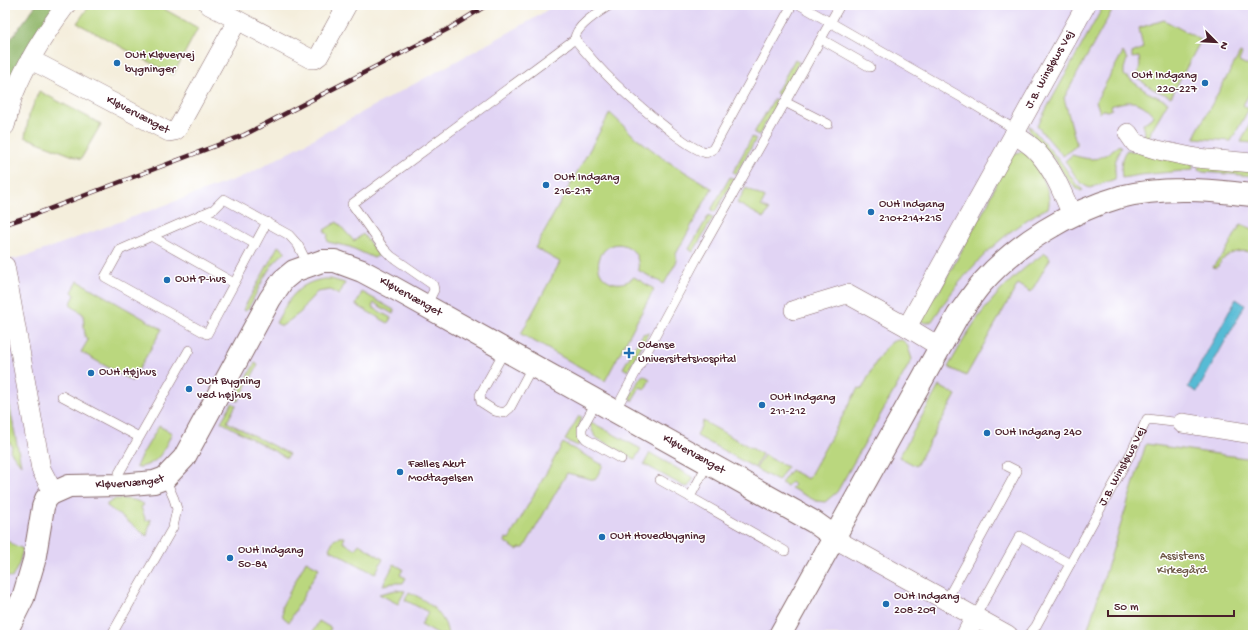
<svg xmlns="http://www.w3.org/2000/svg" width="1258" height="640" font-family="'Gochi Hand',sans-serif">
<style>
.built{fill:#e1d4f4}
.green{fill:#bad77e;stroke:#827b54}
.forest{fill:#93b86d;stroke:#6e6c4c}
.water{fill:#57bbd5;stroke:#506d80}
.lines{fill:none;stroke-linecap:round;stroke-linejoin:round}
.lane-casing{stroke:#866769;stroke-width:10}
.street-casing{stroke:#866769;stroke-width:20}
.secondary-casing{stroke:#866769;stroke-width:24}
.lane{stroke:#fff;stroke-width:9}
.street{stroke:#fff;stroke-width:19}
.secondary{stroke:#fff;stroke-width:22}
.rail-casing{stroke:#4a1f2b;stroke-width:4.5}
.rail{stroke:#fff;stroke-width:3;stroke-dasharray:9;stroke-linecap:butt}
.poi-dot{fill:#1f6fb2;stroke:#fff;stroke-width:1.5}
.labels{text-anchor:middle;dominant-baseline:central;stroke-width:3;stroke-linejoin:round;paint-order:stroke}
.poi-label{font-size:12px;fill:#4a1f2b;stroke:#fff;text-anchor:start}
.street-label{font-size:12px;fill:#4a1f2b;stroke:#fff}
.park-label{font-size:12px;fill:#6c5644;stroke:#fff}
</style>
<rect width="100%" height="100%" fill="#fff"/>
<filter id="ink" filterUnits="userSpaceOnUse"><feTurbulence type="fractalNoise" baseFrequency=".025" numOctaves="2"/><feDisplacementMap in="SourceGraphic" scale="8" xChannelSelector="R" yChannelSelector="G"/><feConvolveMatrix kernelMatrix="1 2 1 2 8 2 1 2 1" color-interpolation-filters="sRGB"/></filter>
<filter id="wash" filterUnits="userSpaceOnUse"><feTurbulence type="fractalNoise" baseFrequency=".012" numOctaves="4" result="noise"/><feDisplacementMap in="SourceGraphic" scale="16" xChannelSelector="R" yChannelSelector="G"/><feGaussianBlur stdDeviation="0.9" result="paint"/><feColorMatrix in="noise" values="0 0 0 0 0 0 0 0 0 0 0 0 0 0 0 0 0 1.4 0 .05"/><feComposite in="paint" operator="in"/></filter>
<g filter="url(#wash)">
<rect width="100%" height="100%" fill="#f4eedc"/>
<path class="built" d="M554 5H1253V459L1146 444 1086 635H5V261L30 255 249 174 535 18Z"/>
<path class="green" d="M90 5H157L198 28 173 75 77 23Z
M1104 5H1115L1064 98 1076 142V146L1063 156 1037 126Z
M1164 20 1201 40 1171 97 1153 89 1136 78C1139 71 1141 65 1139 57L1132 58V53L1143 48 1139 28Z
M1123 52 1127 59 1124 69V75L1147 92 1168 102 1151 131 1149 138 1144 137 1145 132 1143 124 1154 116C1141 100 1130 99 1111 106L1112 109 1107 111 1103 110 1100 113 1096 101Z
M1240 53 1242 54 1239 61 1251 67 1253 65V88L1243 105 1249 109 1231 141 1195 138 1196 133Z
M795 59 799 62 780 96 776 93Z
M39 91 101 124 81 159 25 137 29 116Z
M774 99 778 101 759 135 754 133Z
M610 113 633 135 664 159 713 189 711 190 676 254 677 261 664 284 638 270C642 246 613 234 601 255 590 276 617 293 634 277L654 289 605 381 521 334 560 262 535 248Z
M1253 118V143L1241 142Z
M1029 125 1063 165 1076 184 1083 190 1081 191C1068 185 1063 171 1055 160 1047 151 1039 143 1031 134L1029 129Z
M752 137 756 139 736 174 733 172Z
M1119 145 1121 147C1118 154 1114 162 1115 170 1115 174 1116 175 1115 179L1090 188C1077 184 1073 170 1065 161L1072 155C1097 162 1099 160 1119 145Z
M1127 150 1193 163V170L1140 175 1122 178C1121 169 1120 157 1127 150Z
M1023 151C1035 159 1054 194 1048 208 1015 223 982 255 959 283 949 295 941 308 932 321L927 323 920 321 931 298 938 293 941 288 989 201 996 183 1013 154Z
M1199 165 1253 170V176L1203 172 1198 170Z
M730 177 734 179 715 212 711 210Z
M746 188 765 198 761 206 769 210 764 218 737 203Z
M709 215 713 218 693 252 689 249Z
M337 222 354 241 363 234 379 255 374 258 350 247 328 242 327 238 328 235 324 230Z
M1241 224 1253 229V253C1238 248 1224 254 1217 268L1213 267 1216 262 1224 254Z
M278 246 286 252C267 264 259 290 248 309L246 311 243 310Z
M1045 253 1049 256 1050 259 1031 292 1018 284 966 376 948 367C957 352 965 336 975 322 994 295 1018 271 1045 253Z
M324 279H331L345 283 339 295 330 290 317 292 305 305 301 312 282 326 276 323C288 300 297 283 324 279Z
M78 281 162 329 132 381 81 352 88 340 85 337 83 314 70 305 75 295 72 292Z
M362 292 394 310 393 314 374 303 372 307 391 318 388 323 356 305Z
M649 332 628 371 623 368 643 334Z
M902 340 907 344 912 359 837 492 825 502 816 501 791 488 794 485 791 482 787 486 781 483 791 470 808 479 858 388 862 389C869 376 880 350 892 342 895 340 899 340 902 340Z
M255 363 258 365 238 401 234 400Z
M643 375 650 379 645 389 640 387 632 401 630 397 640 378Z
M5 382 21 465 10 451 12 446 5 436Z
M939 386 956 395 916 466 899 457Z
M232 403 236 405 227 422 289 454 287 458 221 422Z
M579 416 582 417C578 426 576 433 580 442L578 446 565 440Z
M703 421 762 454 755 468 697 436Z
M591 422 641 449 635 459 595 437 590 425Z
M159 426 172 433C162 453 160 463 137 468L136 467 140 458Z
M563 443 603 465 595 480 567 473 524 548H520L517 550 505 542 506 538 509 539Z
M1146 444 1253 459V635H1086Z
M650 453 694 478 688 487 683 486 644 464Z
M764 455 787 467 778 481 756 469Z
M115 499C124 499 136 498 144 505L141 507 146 521 151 519 147 536 107 506V504Z
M339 537H345L343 542 355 549 359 544 383 559 375 574 329 549 334 539Z
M5 539 12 544 23 549 19 564 12 578 5 575Z
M306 561 319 568 289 622 283 617 282 606Z
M394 564 403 569 400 575 406 578 403 583H394L383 585Z
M396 590 405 591 398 604 379 594Z
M409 592C422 598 436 607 443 620 446 624 447 630 448 635H439L421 625 428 612 405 600Z
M319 621 331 628 327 635H311Z"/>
<path class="forest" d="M36 5H59L5 106V47Z"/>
<path class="water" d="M1236 299 1245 305 1197 392 1188 387Z"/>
</g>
<g filter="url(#ink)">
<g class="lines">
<g class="lane-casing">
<g id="lane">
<path d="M610 5C599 12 575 26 575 39 602 74 633 102 668 129 679 138 693 149 706 153L713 149 792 5"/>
<path d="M800 5 966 100 1016 130"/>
<path d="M821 39 870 67"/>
<path d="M785 102 828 124"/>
<path d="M202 214 255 244"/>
<path d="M267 222 207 334 105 277 120 250 214 209 224 199 289 235 298 245 308 265"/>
<path d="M151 236 234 283"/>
<path d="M426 306 434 290 433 285 391 256 385 250 352 204 575 39"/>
<path d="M505 350 480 395 481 402 495 411 504 413 510 408 533 365"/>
<path d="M62 396 139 437"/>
<path d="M597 401 582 428V434L586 439 621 459"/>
<path d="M615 411 697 258 840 5"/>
<path d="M660 480 690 497 708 463"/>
<path d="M120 485 119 473 189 350"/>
<path d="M690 497 785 551"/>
<path d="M946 601 1017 471 1007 466"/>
<path d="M975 617 1020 536 1070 564"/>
<path d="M112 634 173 527 177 509 174 499 165 478"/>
<path id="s1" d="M1029 635 1036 626 1131 453 1147 419 1182 423"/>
</g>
</g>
<g class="street-casing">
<g id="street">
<path d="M209 5 311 59H315L319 56 347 5"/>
<path id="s2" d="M30 60 43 66 169 132 175 131 178 128 237 21"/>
<path d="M5 126C8 116 10 106 13 96 26 63 45 33 66 5"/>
<path d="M1128 133 1135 143 1158 150 1196 158 1253 163"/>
<path d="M1014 134C1022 140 1032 145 1038 153 1054 171 1063 194 1072 215"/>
<path d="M5 266 41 469 53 492"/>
<path d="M794 310 847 294 907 327"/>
<path id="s3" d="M940 347 907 327 1086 5"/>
<path d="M1182 423 1253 434"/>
<path d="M835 537 844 544 1008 635"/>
<path d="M966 635 975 617"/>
</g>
</g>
<g class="secondary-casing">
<g id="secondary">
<path id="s4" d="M5 634 23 598 34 561 43 507 46 499 51 494 69 486 120 485 154 482 165 478 184 458 270 299 283 280 294 271 322 261H335L362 271 392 287 814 522 835 537"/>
<path d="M780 635 958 315C966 305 973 293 982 283 1017 243 1068 212 1120 197 1140 192 1163 190 1183 190 1206 189 1230 193 1253 195"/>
</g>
</g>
<use href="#lane" class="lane"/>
<use href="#street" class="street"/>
<use href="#secondary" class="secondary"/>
<g class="rail-casing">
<path id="rail" d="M5 224 33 215 244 135 450 28 487 5"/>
</g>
<use href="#rail" class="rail"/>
</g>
</g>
<g class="poi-dot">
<circle cx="117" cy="63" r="4"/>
<circle cx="1205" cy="83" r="4"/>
<circle cx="546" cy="185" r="4"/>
<circle cx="871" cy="212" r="4"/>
<circle cx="167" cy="280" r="4"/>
<path d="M627 347h4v4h4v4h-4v4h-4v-4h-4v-4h4z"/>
<circle cx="91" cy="373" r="4"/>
<circle cx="189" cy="389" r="4"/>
<circle cx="762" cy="405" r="4"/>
<circle cx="987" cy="433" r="4"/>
<circle cx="400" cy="472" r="4"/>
<circle cx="602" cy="537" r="4"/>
<circle cx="230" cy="558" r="4"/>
<circle cx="886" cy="604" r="4"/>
</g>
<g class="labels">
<g class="poi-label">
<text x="125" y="56">OUH Kløvervej<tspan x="125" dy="14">bygninger</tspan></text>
<text x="1197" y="76" text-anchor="end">OUH Indgang<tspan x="1197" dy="14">220-227</tspan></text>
<text x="554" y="178">OUH Indgang<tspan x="554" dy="14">216-217</tspan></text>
<text x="879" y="205">OUH Indgang<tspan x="879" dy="14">210+214+215</tspan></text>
<text x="175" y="280">OUH P-hus</text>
<text x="638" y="346">Odense<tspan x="638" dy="14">Universitetshospital</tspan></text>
<text x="99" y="373">OUH Højhus</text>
<text x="197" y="382">OUH Bygning<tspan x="197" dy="14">ved højhus</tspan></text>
<text x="770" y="398">OUH Indgang<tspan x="770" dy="14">211-212</tspan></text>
<text x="995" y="433">OUH Indgang 240</text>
<text x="408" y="465">Fælles Akut<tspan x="408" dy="14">Modtagelsen</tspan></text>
<text x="610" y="537">OUH Hovedbygning</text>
<text x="238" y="551">OUH Indgang<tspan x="238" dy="14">50-84</tspan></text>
<text x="894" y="597">OUH Indgang<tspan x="894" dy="14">208-209</tspan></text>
</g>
<g class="street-label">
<text stroke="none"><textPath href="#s3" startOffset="333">J.B. Winsløws Vej</textPath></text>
<text stroke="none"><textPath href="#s2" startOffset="121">Kløvervænget</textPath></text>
<text stroke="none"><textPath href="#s4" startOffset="638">Kløvervænget</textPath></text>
<text stroke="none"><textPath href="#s4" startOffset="962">Kløvervænget</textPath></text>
<text stroke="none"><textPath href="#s1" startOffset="193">J.B. Winsløws Vej</textPath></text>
<text stroke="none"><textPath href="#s4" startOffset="230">Kløvervænget</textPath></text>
</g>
<g class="park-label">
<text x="1182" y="557">Assistens<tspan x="1182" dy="14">Kirkegård</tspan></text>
</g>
</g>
<rect width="1258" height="640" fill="none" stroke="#fff" stroke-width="20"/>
<g transform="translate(1216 42) rotate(114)" stroke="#ffffff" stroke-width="3" paint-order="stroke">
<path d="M0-3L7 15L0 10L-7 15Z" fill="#4a1f2b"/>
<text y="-6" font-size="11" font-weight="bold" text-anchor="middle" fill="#4a1f2b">N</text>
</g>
<path d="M1108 610v6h126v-6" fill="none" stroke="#4a1f2b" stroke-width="2"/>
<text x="1114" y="610" font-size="12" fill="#4a1f2b" stroke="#ffffff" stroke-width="3" paint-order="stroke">50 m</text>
</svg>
